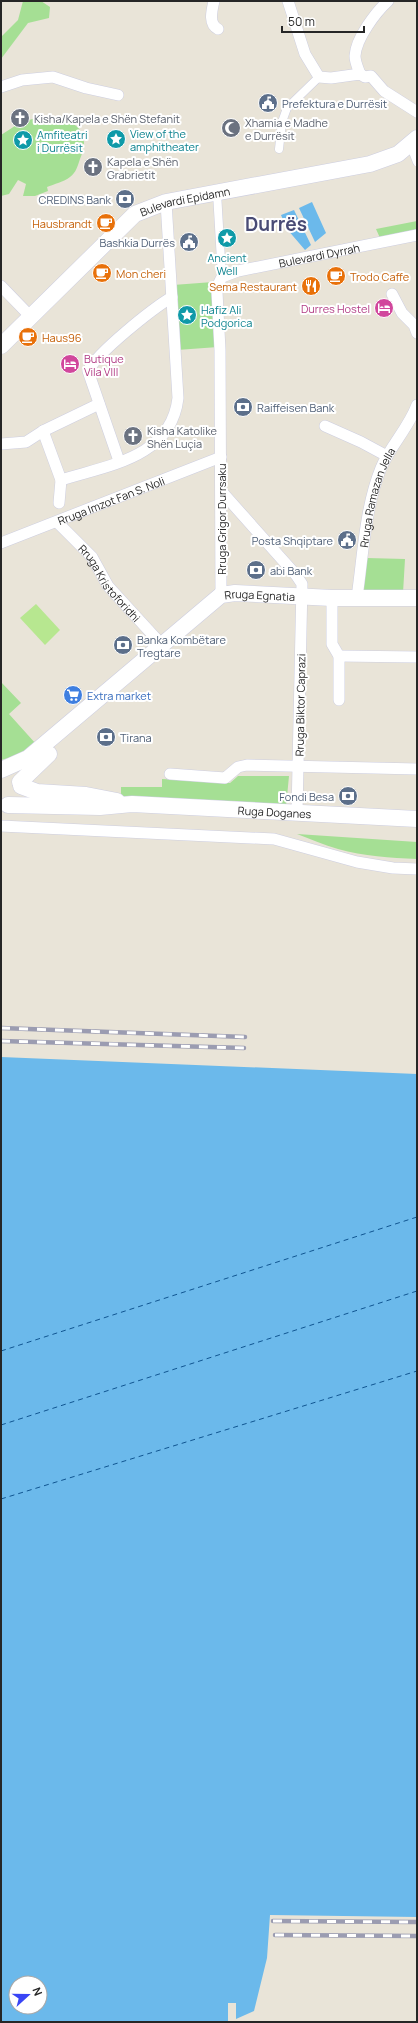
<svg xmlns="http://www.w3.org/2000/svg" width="418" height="2023" font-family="Manrope,sans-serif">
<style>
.green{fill:#a5df94}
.pitch{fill:#b7e790}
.water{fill:#6bb9eb;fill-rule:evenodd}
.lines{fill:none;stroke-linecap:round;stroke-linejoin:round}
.ferry{stroke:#105591;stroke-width:1;stroke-dasharray:5 4;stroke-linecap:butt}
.pedestrian-casing{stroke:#cdcee0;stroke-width:9}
.minor-casing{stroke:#cdcee0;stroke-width:12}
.secondary-casing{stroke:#cdcee0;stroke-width:17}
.pedestrian{stroke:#fff;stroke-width:8}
.minor{stroke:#fff;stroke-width:11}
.secondary{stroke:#fff;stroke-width:16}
.rail-casing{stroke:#9b9cb1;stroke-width:4.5}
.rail{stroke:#fff;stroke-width:3;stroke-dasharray:9;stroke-linecap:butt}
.labels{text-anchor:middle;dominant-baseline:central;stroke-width:4;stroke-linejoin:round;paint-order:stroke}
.service-label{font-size:11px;fill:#4e5e75;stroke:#fff;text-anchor:start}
.worship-label{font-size:11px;fill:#5b616d;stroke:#fff;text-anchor:start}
.culture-label{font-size:11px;fill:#0d838f;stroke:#fff;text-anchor:start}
.street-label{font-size:11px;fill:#262626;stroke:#fff}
.food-label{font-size:11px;fill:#c56008;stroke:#fff;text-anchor:start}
.hotel-label{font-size:11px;fill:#b23c85;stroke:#fff;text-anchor:end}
.shop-label{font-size:11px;fill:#366cbe;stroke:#fff;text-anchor:start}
.town-label{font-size:19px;font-weight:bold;fill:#494b75;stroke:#fff}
</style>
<rect width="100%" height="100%" fill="#e9e4d8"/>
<path class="green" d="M23 1H41L50 7 49 18 28 23 1 59V37L18 20Z
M38 117C65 117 95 124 80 159 78 165 76 173 70 177 64 182 54 184 47 187L48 191 35 196H23L26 184 18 180 9 194 1 196V135L18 124Z
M417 221V231L380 238 376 229Z
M213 282 218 347 177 350 173 285Z
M367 558 405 559 403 593 363 592Z
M1 682 21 703 9 714 36 744 16 756 1 760Z
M238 776H289L286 807 121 799V787H162V779L230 783Z
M297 834 417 842V859C390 858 364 856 338 849 324 845 311 839 297 834Z"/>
<path class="pitch" d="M36 604 60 630 45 645 20 618Z"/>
<path class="water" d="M312 202 326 233 315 242 299 208Z
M294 210 311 245 305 250 287 229 281 215Z
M1 1057 417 1074V1917L270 1915 267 1958 254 2011 236 2019V2003H228V2022H1ZM16 1983H40V2007H16Z"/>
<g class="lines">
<path class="ferry" d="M1 1351 417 1217
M1 1425 417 1291
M1 1499 417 1371"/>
<g class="pedestrian-casing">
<path id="pedestrian" d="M410 144 417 162
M279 149 282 122 287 108 319 77
M217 193 222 277"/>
</g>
<g class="minor-casing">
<g id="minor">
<path d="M214 1C212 10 208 24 218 29"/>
<path d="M288 1 305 54 319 77 331 78 360 74 365 77 371 76 384 91 417 112"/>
<path d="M360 74C358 68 355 62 355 56 356 38 376 12 388 1"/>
<path d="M1 87 22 80 53 77 86 88 118 95"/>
<path d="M1 286 30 316"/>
<path d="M392 294 402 313 414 325 417 333"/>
<path d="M325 426 361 442 387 456"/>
<path d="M43 431 61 480 59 503"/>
<path d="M1 444 26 442 43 431 99 404"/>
<path d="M119 461 88 371C98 352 152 309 172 297"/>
<path d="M61 480C108 465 171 458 178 398L166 202"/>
<path d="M222 492 296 575 302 584 297 813"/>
<path id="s1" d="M57 522 92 557 108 586 162 645"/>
<path id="s2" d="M1 543 221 457"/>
<path id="s3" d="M221 595 220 350 217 292 218 285 222 277 238 271 417 235"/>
<path id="s4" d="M357 597C363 556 365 507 381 468 390 446 408 429 417 405"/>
<path d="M332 598V644L339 656V700"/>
<path d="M339 656 417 657"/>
<path d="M170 774 225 778 238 767 247 765 417 769"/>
<path d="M1 826 274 839 357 862 393 868 417 869"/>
</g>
</g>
<g class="secondary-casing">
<g id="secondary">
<path id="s5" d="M1 346 135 214 166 202 370 164 398 154 417 138"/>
<path id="s6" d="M1 770 28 758 221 595 235 593 332 598H417"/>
<path d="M20 782 49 754"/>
<path d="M21 786 37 792 86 795 117 801"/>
<path id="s7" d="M8 805 100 807 132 804 417 819"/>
</g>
</g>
<use href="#pedestrian" class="pedestrian"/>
<use href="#minor" class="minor"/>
<use href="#secondary" class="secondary"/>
<g class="rail-casing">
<path id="rail" d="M1 1028 245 1037
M1 1041 244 1048
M273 1921 417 1922
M275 1935 417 1936"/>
</g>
<use href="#rail" class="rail"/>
</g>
<defs>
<g id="civic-disc" transform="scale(1)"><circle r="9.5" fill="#5c6f8a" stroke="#fff"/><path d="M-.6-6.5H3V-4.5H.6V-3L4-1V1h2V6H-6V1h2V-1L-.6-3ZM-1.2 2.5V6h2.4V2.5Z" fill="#fff"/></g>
<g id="church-disc" transform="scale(1)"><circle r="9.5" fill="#6b7280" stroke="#fff"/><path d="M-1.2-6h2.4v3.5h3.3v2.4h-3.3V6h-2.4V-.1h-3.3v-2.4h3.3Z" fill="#fff"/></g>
<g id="mosque-disc" transform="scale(1)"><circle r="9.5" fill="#6b7280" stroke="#fff"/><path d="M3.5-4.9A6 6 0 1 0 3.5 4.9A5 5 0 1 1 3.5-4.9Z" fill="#fff"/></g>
<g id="sight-disc" transform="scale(1)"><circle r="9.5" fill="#0f9aa8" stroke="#fff"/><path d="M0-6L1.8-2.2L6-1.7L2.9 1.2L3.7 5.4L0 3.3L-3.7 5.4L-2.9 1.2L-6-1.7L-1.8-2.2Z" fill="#fff"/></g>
<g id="bank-disc" transform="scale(1)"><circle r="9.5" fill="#5c6f8a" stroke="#fff"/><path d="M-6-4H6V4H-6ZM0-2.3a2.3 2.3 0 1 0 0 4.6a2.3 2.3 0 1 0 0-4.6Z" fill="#fff"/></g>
<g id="cafe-disc" transform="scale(1)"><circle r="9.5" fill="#e8710a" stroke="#fff"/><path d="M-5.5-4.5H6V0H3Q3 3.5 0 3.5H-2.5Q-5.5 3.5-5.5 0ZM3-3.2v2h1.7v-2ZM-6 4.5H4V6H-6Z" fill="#fff"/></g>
<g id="restaurant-disc" transform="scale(1)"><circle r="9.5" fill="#e8710a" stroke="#fff"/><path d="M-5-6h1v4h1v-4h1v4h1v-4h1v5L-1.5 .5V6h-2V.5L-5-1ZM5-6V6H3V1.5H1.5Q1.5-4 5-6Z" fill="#fff"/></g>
<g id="hotel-disc" transform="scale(1)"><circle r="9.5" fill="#d1479c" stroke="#fff"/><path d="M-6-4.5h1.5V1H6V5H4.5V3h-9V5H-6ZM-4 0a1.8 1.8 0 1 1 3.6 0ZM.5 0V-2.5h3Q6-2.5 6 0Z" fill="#fff"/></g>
<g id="supermarket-disc" transform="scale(1)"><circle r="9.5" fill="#3f7fe0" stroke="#fff"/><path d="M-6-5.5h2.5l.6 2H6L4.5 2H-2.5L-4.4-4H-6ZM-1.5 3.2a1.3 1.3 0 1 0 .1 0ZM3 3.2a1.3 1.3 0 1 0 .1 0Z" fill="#fff"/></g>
</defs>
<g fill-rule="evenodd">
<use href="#civic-disc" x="268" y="103"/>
<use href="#church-disc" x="20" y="118"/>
<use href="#mosque-disc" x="231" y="128"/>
<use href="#sight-disc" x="116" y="139"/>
<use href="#sight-disc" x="23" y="140"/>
<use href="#church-disc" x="93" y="167"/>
<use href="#bank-disc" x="125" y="199"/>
<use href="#cafe-disc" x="106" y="223"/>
<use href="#sight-disc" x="227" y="238"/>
<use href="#civic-disc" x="189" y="242"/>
<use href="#cafe-disc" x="102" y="273"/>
<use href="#cafe-disc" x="336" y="276"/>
<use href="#restaurant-disc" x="311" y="286"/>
<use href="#hotel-disc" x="384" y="308"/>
<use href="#sight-disc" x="187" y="315"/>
<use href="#cafe-disc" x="28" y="337"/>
<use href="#hotel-disc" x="70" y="364"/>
<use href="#bank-disc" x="243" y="407"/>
<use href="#church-disc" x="133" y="436"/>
<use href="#civic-disc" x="347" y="540"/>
<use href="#bank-disc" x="256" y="570"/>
<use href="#bank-disc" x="123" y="645"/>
<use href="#supermarket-disc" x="73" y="695"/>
<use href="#bank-disc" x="106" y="737"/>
<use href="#bank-disc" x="348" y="796"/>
</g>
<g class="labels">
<g class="service-label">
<text x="282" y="103">Prefektura e Durrësit</text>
<text x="111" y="199" text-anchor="end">CREDINS Bank</text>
<text x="175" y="242" text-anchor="end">Bashkia Durrës</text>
<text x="257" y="407">Raiffeisen Bank</text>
<text x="333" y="540" text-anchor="end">Posta Shqiptare</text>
<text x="270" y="570">abi Bank</text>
<text x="137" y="639">Banka Kombëtare<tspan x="137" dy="13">Tregtare</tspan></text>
<text x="120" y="737">Tirana</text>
<text x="334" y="796" text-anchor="end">Fondi Besa</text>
</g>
<g class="worship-label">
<text x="34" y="118">Kisha/Kapela e Shën Stefanit</text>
<text x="245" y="122">Xhamia e Madhe<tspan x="245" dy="13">e Durrësit</tspan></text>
<text x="107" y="161">Kapela e Shën<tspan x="107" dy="13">Grabrietit</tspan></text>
<text x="147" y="430">Kisha Katolike<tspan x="147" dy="13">Shën Luçia</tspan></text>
</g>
<g class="culture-label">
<text x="130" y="133">View of the<tspan x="130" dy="13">amphitheater</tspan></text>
<text x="37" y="134">Amfiteatri<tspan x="37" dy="13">i Durrësit</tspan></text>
<text x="227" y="257" text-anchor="middle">Ancient<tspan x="227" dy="13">Well</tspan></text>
<text x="201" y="309">Hafiz Ali<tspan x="201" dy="13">Podgorica</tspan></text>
</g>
<g class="street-label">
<text stroke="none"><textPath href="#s5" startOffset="240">Bulevardi Epidamn</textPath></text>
<text stroke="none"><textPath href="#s3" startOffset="419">Bulevardi Dyrrah</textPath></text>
<text stroke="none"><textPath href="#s4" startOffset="102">Rruga Ramazan Jella</textPath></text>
<text stroke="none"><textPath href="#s2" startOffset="118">Rruga Imzot Fan S. Noli</textPath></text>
<text transform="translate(221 519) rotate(-90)">Rruga Grigor Durrsaku</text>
<text stroke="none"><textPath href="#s1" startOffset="81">Rruga Kristoforidhi</textPath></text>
<text stroke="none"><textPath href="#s6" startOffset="321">Rruga Egnatia</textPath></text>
<text transform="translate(300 705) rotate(-89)">Rruga Biktor Caprazi</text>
<text stroke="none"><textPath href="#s7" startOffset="267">Ruga Doganes</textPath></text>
</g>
<g class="food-label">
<text x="92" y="223" text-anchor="end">Hausbrandt</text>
<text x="116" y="273">Mon cheri</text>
<text x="350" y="276">Trodo Caffe</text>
<text x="297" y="286" text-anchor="end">Sema Restaurant</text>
<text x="42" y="337">Haus96</text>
</g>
<g class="hotel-label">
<text x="370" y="308">Durres Hostel</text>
<text x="84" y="358" text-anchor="start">Butique<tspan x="84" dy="13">Vila VIII</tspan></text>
</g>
<g class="shop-label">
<text x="87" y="695">Extra market</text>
</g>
<g class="town-label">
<text x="276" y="224">Durrës</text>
</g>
</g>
<rect width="418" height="2023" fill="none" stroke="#262626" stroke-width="4"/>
<g transform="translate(28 1995) rotate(69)"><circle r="19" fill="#ffffff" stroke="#a8a8a8"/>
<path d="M0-3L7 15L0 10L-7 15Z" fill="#3945f5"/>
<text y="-6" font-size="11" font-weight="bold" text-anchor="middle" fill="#262626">N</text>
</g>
<path d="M282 26v6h82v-6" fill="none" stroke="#262626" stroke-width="2"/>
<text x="288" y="26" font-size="12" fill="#262626" stroke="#ffffff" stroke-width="3" paint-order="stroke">50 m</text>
</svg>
